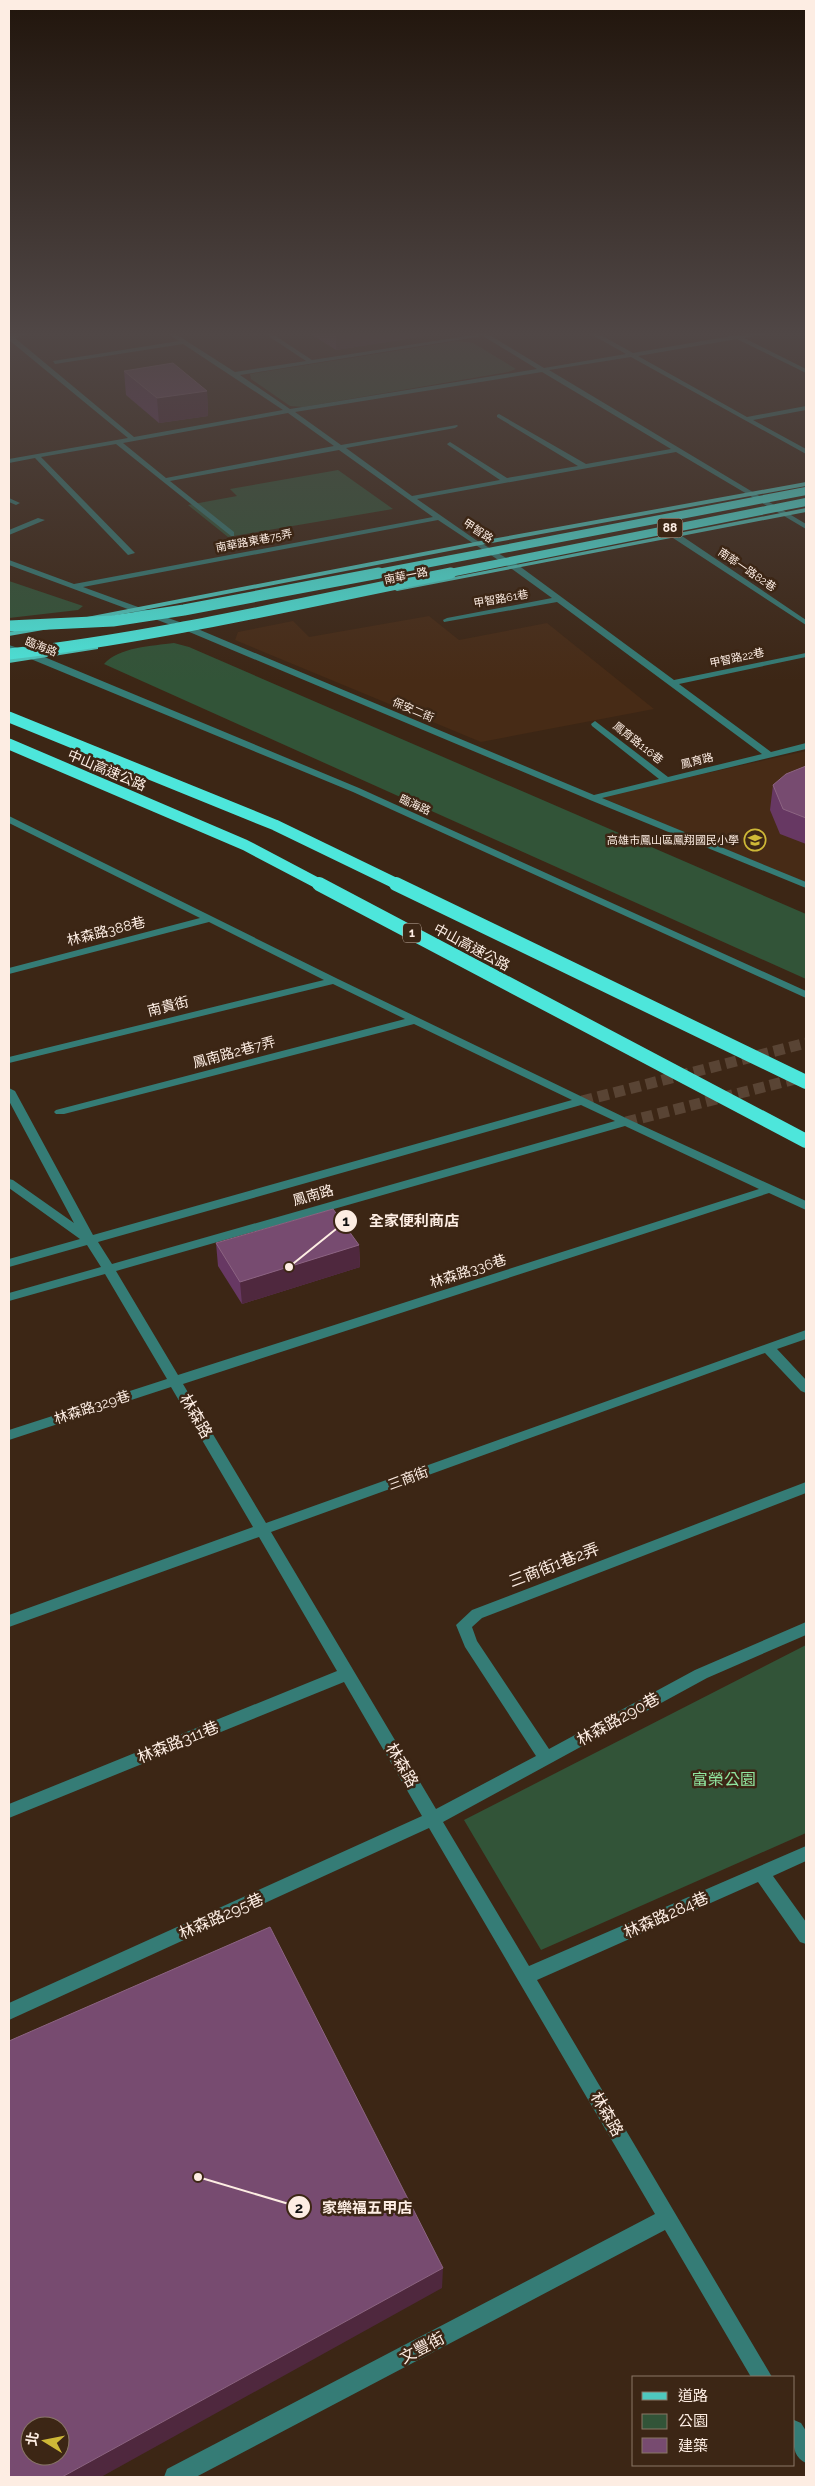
<svg xmlns="http://www.w3.org/2000/svg" width="815" height="2486" font-family="Raleway,'Noto Sans TC',sans-serif">
<style>
.built{fill:#472b16}
.green{fill:#325438}
.lines{fill:none;stroke-linecap:round;stroke-linejoin:round}
.minor-tunnel{stroke:#594434;stroke-width:11;stroke-dasharray:11 5.5;stroke-linecap:butt}
.minor{fill:#357c76;fill-rule:evenodd}
.major{fill:#4ec8be;fill-rule:evenodd}
.highway-bridge-far2{stroke:#4de6db;stroke-width:8}
.highway-bridge-far1{stroke:#4de6db;stroke-width:11}
.highway-bridge{stroke:#4de6db;stroke-width:14}
.wall{fill:#673863}
.shaded-wall{fill:#4f283e}
.building{fill:#774b70;stroke:#8c6482;fill-rule:evenodd}
.labels{text-anchor:middle;dominant-baseline:central;stroke-width:5;stroke-linejoin:round;paint-order:stroke}
.far-street-label{font-size:11px;fill:#fdede3;stroke:#3c2615}
.far-poi-label{font-size:11px;fill:#fdede3;stroke:#3c2615;text-anchor:end}
.shield{fill:#3c2615;stroke:#c3b1a5;stroke-width:1}
.shield-label{font-size:12px;font-weight:bold;fill:#fdede3}
.street-label{font-size:14px;fill:#fdede3;stroke:#3c2615}
.near-street-label{font-size:16px;fill:#fdede3;stroke:#3c2615}
.near-park-label{font-size:16px;fill:#91e7a0;stroke:#3c2615}
.leader{fill:none;stroke:#fdede3;stroke-width:2}
.callout-dot{fill:#fdede3;stroke:#3c2615;stroke-width:2}
.mark-label{font-size:15px;text-anchor:middle;font-weight:bold;fill:#111}
.callout-label{font-size:15px;text-anchor:middle;font-weight:bold;fill:#fdede3;stroke:#3c2615;stroke-width:5;stroke-linejoin:round;paint-order:stroke}
</style>
<rect width="100%" height="100%" fill="#3c2615"/>
<path class="built" d="M429 616 459 640 547 623 654 709 481 742 235 640 238 632 293 621 309 637Z
M806 751V883L600 797Z"/>
<path class="green" d="M457 341 473 343 516 369 508 372 303 407 290 406 251 379 250 374Z
M338 470 393 509 228 537 188 505 237 496 230 489Z
M9 581 83 606 78 610 9 618Z
M174 643 189 647 806 914V979L104 664C119 647 152 646 174 643Z
M806 1645V1833L541 1950 464 1820Z"/>
<g class="lines">
<path class="minor-tunnel" d="M582 1101 806 1043
M626 1122 803 1077"/>
<path class="minor" d="M20 333H30L15 338 134 437 283 410 183 344 55 364 53 361 179 341 167 333H174L235 372 306 361 264 333H271L312 360 486 333 544 368 626 354 589 333H597L633 353 737 335 769 333 744 338 806 369V373L737 339 638 356 747 417 806 406V410L753 420 806 449V454L631 357 549 370 806 524V529L676 452 417 499 476 540 518 565 674 680 806 653V657L679 684 771 752 806 743V749L602 798 806 882V888L590 800 187 631 9 565V560L74 584 433 517 339 450 170 481 234 532V536H231L116 444 41 457 135 553 128 555 35 458 9 463V459L128 438 9 340V334ZM483 336 537 369 290 409 240 375ZM542 372 671 449 586 464 499 414 497 415V417L578 466 507 478 450 442 447 444 448 445 500 480 412 496 346 448 455 428 458 426 457 425 341 445 295 412ZM288 413 334 446 166 478 123 443ZM438 520 512 569 552 598 447 618 443 620 444 622 557 602 762 754 668 777 595 721 591 724 592 726 659 779 594 795 193 627 83 587Z
M9 498 20 503 16 505 9 502Z
M38 518 45 520 9 535V530Z
M673 534H679L806 620V625L673 538Z
M9 645 42 656 359 788 806 991V998L353 792 9 650Z
M9 816 338 979 630 1120 806 1201V1210L769 1193 183 1384 266 1523 806 1330V1339L777 1349 806 1380V1393L801 1391 765 1353 271 1532 436 1809 536 1756 465 1647 456 1625 472 1610 806 1482V1493L482 1618 472 1627 477 1641 549 1749 695 1670 806 1622V1635L707 1678 443 1822 529 1966 806 1846V1861L773 1876 806 1922V1944L800 1942 758 1882 537 1980 772 2377H751L665 2230 196 2477H164L167 2469 655 2214 429 1828 9 2020V2003L422 1816 344 1682 9 1818V1804L337 1671 259 1537 9 1627V1615L253 1527 171 1387 9 1440V1430L167 1379 105 1274 9 1301V1293L101 1267 87 1245 9 1267V1259L80 1239 9 1188V1179L13 1180 74 1223 9 1101V1088L15 1091 93 1235 572 1100 414 1024 64 1114H56L54 1112 56 1110 405 1019 333 984 9 1063V1057L324 980 209 922 9 974V968L200 918 9 823ZM581 1105 615 1121 112 1264 98 1242ZM625 1126 759 1189 178 1375 116 1271Z
M794 2420 801 2423 806 2431V2463C789 2456 794 2435 794 2420Z"/>
<path class="major" d="M806 482V486L475 546 87 621 83 619 87 617 475 542Z
M806 508V512L397 591 393 589Z
M46 625H49V629L9 636V632Z
M95 645H98V649L9 663V659Z"/>
<path class="highway-bridge-far2" d="M373 574 806 491
M445 574 806 502"/>
<path class="highway-bridge-far1" d="M9 626 113 621 184 610 379 573
M9 654C158 637 304 602 451 573
M9 717 275 825 399 885
M9 744 245 845 321 885"/>
<path class="highway-bridge" d="M319 884 806 1141
M396 884 806 1082"/>
</g>
<path class="wall" d="M309 333H426L424 336 336 350Z
M124 371 207 391 208 416 159 423 126 395Z
M806 766V844L780 834 770 810 773 785Z
M216 1243 359 1245 360 1267 242 1304 218 1266Z"/>
<path class="shaded-wall" d="M336 333H426L424 336 336 350Z
M207 391 208 416 159 423 157 398Z
M359 1245 360 1267 242 1304 240 1282Z
M443 2268 442 2288 101 2477H62Z"/>
<path class="building" d="M173 363 207 391 157 398 124 371Z
M806 766V818L783 809 773 785 786 774Z
M333 1209 359 1245 240 1282 216 1243Z
M270 1927 443 2268 62 2477H9V2041ZM30 2426H60V2456H30Z"/>
<linearGradient id="sky" x2="0" y2="1"><stop stop-color="#21150c"/><stop offset="0.49" stop-color="#504746"/><stop offset="1" stop-color="#504746" stop-opacity="0"/></linearGradient>
<rect width="815" height="681" fill="url(#sky)"/>
<defs>
<g id="school-ring" transform="scale(1.125)"><circle r="9.5" fill="#3c2615" stroke="#ceb837" stroke-width="1.5"/><path d="M0-5L7-2L0 1L-7-2ZM-4 1L0 2.5L4 1V4Q0 6-4 4Z" fill="#ceb837"/></g>
</defs>
<g fill-rule="evenodd">
<use href="#school-ring" x="755" y="840"/>
</g>
<g class="labels">
<g class="far-street-label">
<text transform="translate(478 531) rotate(33)">甲智路</text>
<text transform="translate(254 541) rotate(-11)">南華路東巷75弄</text>
<text transform="translate(747 570) rotate(34)">南華一路82巷</text>
<text transform="translate(406 576) rotate(-11)">南華一路</text>
<text transform="translate(501 599) rotate(-10)">甲智路61巷</text>
<text transform="translate(41 647) rotate(21)">臨海路</text>
<text transform="translate(737 658) rotate(-12)">甲智路22巷</text>
<text transform="translate(413 710) rotate(23)">保安二街</text>
<text transform="translate(638 743) rotate(38)">鳳育路116巷</text>
<text transform="translate(697 761) rotate(-14)">鳳育路</text>
<text transform="translate(415 805) rotate(24)">臨海路</text>
</g>
<g class="far-poi-label">
<text x="739" y="840">高雄市鳳山區鳳翔國民小學</text>
</g>
<g class="shield">
<rect x="657.5" y="518.5" width="25" height="19" rx="4"/>
<rect x="403" y="923.5" width="18" height="19" rx="4"/>
</g>
<g class="shield-label">
<text x="670" y="528">88</text>
<text x="412" y="933">1</text>
</g>
<g class="street-label">
<text transform="translate(107 770) rotate(23)">中山高速公路</text>
<text transform="translate(106 931) rotate(-14)">林森路388巷</text>
<text transform="translate(472 947) rotate(28)">中山高速公路</text>
<text transform="translate(168 1006) rotate(-14)">南貴街</text>
<text transform="translate(234 1052) rotate(-15)">鳳南路2巷7弄</text>
<text transform="translate(313 1195) rotate(-16)">鳳南路</text>
<text transform="translate(468 1271) rotate(-18)">林森路336巷</text>
<text transform="translate(92 1407) rotate(-18)">林森路329巷</text>
<text transform="translate(408 1478) rotate(-20)">三商街</text>
</g>
<g class="near-street-label">
<text transform="translate(196 1416) rotate(60)">林森路</text>
<text transform="translate(554 1565) rotate(-21)">三商街1巷2弄</text>
<text transform="translate(618 1719) rotate(-29)">林森路290巷</text>
<text transform="translate(178 1742) rotate(-22)">林森路311巷</text>
<text transform="translate(402 1765) rotate(60)">林森路</text>
<text transform="translate(666 1915) rotate(-24)">林森路284巷</text>
<text transform="translate(221 1916) rotate(-24)">林森路295巷</text>
<text transform="translate(607 2114) rotate(60)">林森路</text>
<text transform="translate(422 2348) rotate(-28)">文豐街</text>
</g>
<g class="near-park-label">
<text x="724" y="1779">富榮公園</text>
</g>
</g>
<path class="leader" d="M289 1267L346 1221M198 2177L299 2207"/>
<g class="callout-dot">
<circle cx="289" cy="1267" r="5"/>
<circle cx="198" cy="2177" r="5"/>
<circle cx="346" cy="1221" r="12"/>
<circle cx="299" cy="2207" r="12"/>
</g>
<g class="mark-label">
<text x="346" y="1226">1</text>
<text x="299" y="2213">2</text>
</g>
<g class="callout-label">
<text x="414" y="1226">全家便利商店</text>
<text x="367" y="2213">家樂福五甲店</text>
</g>
<rect width="815" height="2486" fill="none" stroke="#fdede3" stroke-width="20"/>
<rect x="632" y="2376" width="162" height="90" fill="#3c2615" stroke="#897667"/>
<rect x="642" y="2392" width="25" height="8" fill="#4ec8be" stroke="#897667"/>
<text x="678" y="2401" font-size="15" fill="#fdede3">道路</text>
<rect x="642" y="2414" width="25" height="15" fill="#325438" stroke="#897667"/>
<text x="678" y="2426" font-size="15" fill="#fdede3">公園</text>
<rect x="642" y="2438" width="25" height="15" fill="#774b70" stroke="#897667"/>
<text x="678" y="2451" font-size="15" fill="#fdede3">建築</text>
<g transform="translate(45 2441) rotate(280)"><circle r="24" fill="#3c2615" stroke="#897667"/>
<path d="M0-4L9 19L0 12L-9 19Z" fill="#ceb837"/>
<text y="-8" font-size="14" font-weight="bold" text-anchor="middle" fill="#fdede3">北</text>
</g>
</svg>
